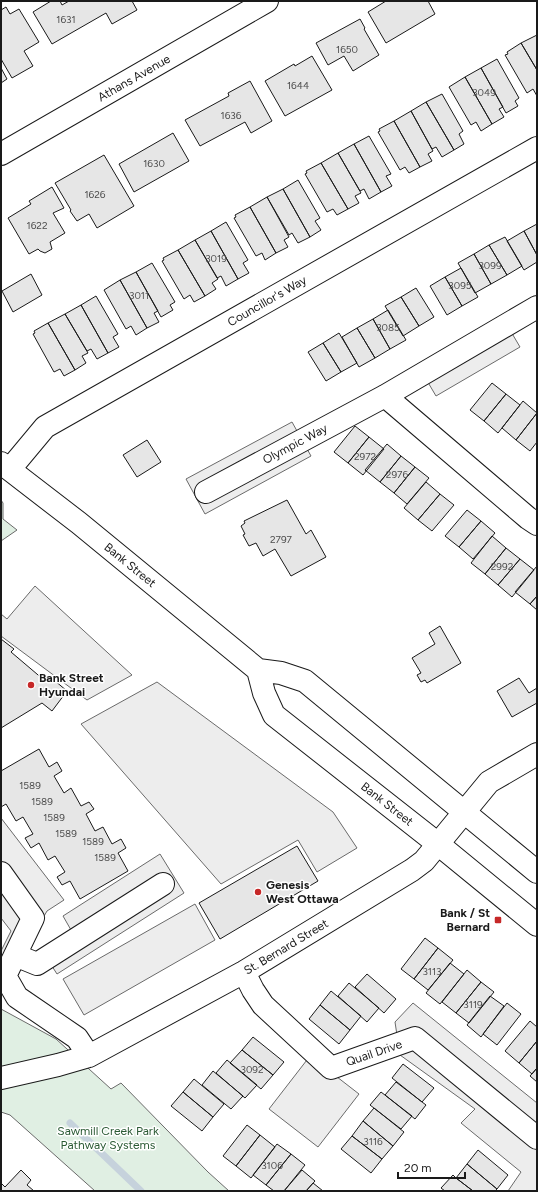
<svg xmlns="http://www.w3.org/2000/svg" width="538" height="1192" font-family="Figtree,sans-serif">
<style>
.green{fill:#e0efe3;stroke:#6a6a6a}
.parking{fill:#ededed;stroke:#6a6a6a}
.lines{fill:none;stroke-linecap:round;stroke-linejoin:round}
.stream{stroke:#c6d2dc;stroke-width:7}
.building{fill:#e6e6e6;stroke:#1a1a1a}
.minor-casing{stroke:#1a1a1a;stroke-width:24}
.major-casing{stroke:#1a1a1a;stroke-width:24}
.minor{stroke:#fff;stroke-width:22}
.major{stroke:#fff;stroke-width:22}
.poi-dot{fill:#c62828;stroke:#fff;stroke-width:1.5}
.labels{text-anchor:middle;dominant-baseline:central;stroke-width:3;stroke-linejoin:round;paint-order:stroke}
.number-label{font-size:10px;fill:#4d4d4d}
.street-label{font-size:12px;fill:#1a1a1a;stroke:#fff}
.poi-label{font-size:12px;font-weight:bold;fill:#1a1a1a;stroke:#fff;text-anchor:start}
.park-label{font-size:12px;fill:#2b5a34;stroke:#fff}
</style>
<rect width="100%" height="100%" fill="#fff"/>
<path class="green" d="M1 500 3 503V519L17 530 1 541Z
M1 1009 56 1039 111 1089 121 1083 208 1172 229 1191H95L10 1115 1 1112Z"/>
<path class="parking" d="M510 330 520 347 436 396 426 379Z
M292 422 311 456 205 514 186 479Z
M35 586 132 675 87 700 1 636V614L7 619Z
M157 682 333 812 357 848 317 872 298 840 221 884 81 724Z
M1 818 64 900 47 911 3 987 1 986V951L11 931 1 918Z
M160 854 184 893 57 974 41 949 71 930 63 916Z
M195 904 215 940 84 1015 63 979Z
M413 1003 537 1103V1191H508L521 1172 461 1123 475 1109 400 1055 395 1022Z
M310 1056 359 1094 318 1147 269 1109Z"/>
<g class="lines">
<path class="stream" d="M70 1123 141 1191"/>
</g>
<path class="building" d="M51 1H60L62 5 69 1H132L137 10 112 24 106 13 52 44 33 12Z
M386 1H428L435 14 386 43 368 12Z
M6 7 10 14 19 9 39 42 24 51 33 66 12 78 1 59V10Z
M360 19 365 28 364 29 379 55 353 71 344 56 328 65 316 43Z
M537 35V70L521 43Z
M521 43 537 70V96L533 89 527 93 505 55 508 54 507 52Z
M312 56 332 90 285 116 265 81 294 64 295 66Z
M497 59 519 98 515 101 518 106 506 113 481 68Z
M1 68 7 79 1 83Z
M481 68 503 107 499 109 504 117 492 124 465 77Z
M465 77 492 124 481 131 476 122 471 125 449 87Z
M250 81 272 121 251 133 245 122 200 146 185 120 229 96 228 93Z
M442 94 463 131 459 134 464 144 454 150 426 102Z
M426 102 454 150 442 157 436 147 432 149 411 111Z
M411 111 433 151 428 154 432 161 420 167 394 121Z
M394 121 420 167 409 173 405 167 400 170 378 132 380 131 379 129Z
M173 133 189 161 134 192 119 164Z
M369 136 391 174 386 176 392 186 381 192 354 144Z
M354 144 381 192 369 199 364 189 360 191 338 153Z
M338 153 361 193 355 196 359 203 348 209 321 163Z
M104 155 134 206 97 228 89 214 77 221 70 211 71 210 55 183Z
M321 163 348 209 337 215 333 209 327 212 305 174 307 173 306 171Z
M298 180 320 218 315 221 321 230 310 237 283 189Z
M52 187 64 208 53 213 65 233 50 242 52 249 45 253 40 251 38 249 29 254 8 218 31 204 29 201Z
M283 189 310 237 298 243 292 233 289 235 267 197Z
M267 197 289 237 284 240 288 247 276 253 250 207Z
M250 207 276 253 265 260 262 253 256 256 234 218 236 217 235 215Z
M226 222 248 260 243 263 249 273 238 279 211 231Z
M537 224V255L524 231Z
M211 231 238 279 226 286 221 276 217 278 195 240Z
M524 231 537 255V262L524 270 507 241Z
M505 237 522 266 507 275 489 245Z
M195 240 218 279 212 283 216 289 205 296 178 250Z
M489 245 507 275 491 284 474 254Z
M178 250 205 296 194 302 190 295 184 299 162 261 164 260 163 258Z
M474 254 491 284 475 293 458 263Z
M152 263 175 302 170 305 173 310 161 317 136 272Z
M461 268 478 297 462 306 445 277Z
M136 272 158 311 154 313 159 322 147 328 120 280Z
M31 274 42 295 13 312 2 291Z
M445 277 462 306 447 315 430 286Z
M120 280 147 328 136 335 131 326 126 329 104 290Z
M416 288 434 317 419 326 401 297Z
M96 296 118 334 113 337 119 347 108 353 81 305Z
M401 297 419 326 403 336 385 306Z
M81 305 108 353 97 359 91 349 87 351 65 314Z
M388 310 406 340 390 349 373 319Z
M65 314 88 353 82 356 86 363 75 370 48 323Z
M373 319 390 349 375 358 357 328Z
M48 323 75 370 64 376 60 369 54 372 33 334 35 333 34 331Z
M357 328 375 358 359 367 342 337Z
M339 333 357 363 341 372 323 343Z
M323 343 341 372 326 381 308 352Z
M492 383 506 394 484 421 470 410Z
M506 394 520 405 498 433 484 421Z
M523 401 537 413 516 440 502 428Z
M537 413V442L530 451 516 440Z
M355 426 369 437 348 463 334 452Z
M369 437 384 449 363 475 348 463Z
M147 440 161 462 137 477 123 455Z
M387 444 401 456 380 482 365 470Z
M401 456 415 467 394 493 380 482Z
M415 467 429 478 407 504 394 493Z
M426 482 440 494 418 520 404 508Z
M440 494 454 505 432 531 418 520Z
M287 500 306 534 311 530 326 557 291 576 275 549 263 556 256 543 249 546 243 535 245 534 241 526 245 523 244 521Z
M467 510 481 521 459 547 445 536Z
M481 521 495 533 473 559 459 547Z
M492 536 506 548 485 574 471 563Z
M506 548 520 559 498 585 485 574Z
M520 559 534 570 512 597 498 585Z
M537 566V596L530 604 515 592Z
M537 596V610L530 604Z
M440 626 461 663 427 683 425 680 421 682 417 675 421 673 412 658 435 644 429 633Z
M1 639 14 649 11 652 44 680 48 675 67 691 52 711 42 703 1 728Z
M519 678 529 693 537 688V703L512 717 497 691Z
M39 749 49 767 57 762 62 771 54 776 64 793 71 788 81 806 89 802 94 809 86 814 95 831 103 827 112 844 121 839 126 848 118 853 128 871 80 899 70 881 62 885 57 877 65 872 55 856 48 860 39 843 31 848 25 838 33 834 23 817 16 821 6 804 1 807V771Z
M297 846 318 881 220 939 199 903Z
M425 938 438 948 414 979 401 969Z
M438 948 453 960 428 990 414 979Z
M450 963 464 974 440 1004 426 993Z
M467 970 481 982 456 1013 442 1002Z
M367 974 396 999 384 1013 355 987Z
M481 982 494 992 469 1023 456 1013Z
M349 983 379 1008 367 1022 338 996Z
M331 991 361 1016 350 1030 320 1005Z
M490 996 504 1006 481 1037 467 1025Z
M507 1003 521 1014 497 1045 483 1034Z
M320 1005 350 1030 339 1044 309 1019Z
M530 1021 537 1027V1041L519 1063 505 1051Z
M253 1037 284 1062 273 1075 242 1050Z
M537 1041V1068L532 1074 519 1063Z
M242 1050 273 1075 261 1089 230 1063Z
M227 1060 257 1085 245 1098 216 1073Z
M403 1064 434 1088 422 1102 392 1078Z
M537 1068V1082L530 1076Z
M213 1071 243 1096 231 1109 202 1085Z
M194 1079 224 1104 213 1117 183 1092Z
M396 1082 426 1105 415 1119 385 1095Z
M183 1092 213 1117 202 1131 171 1106Z
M381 1092 412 1116 401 1129 370 1105Z
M374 1108 404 1132 393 1146 363 1121Z
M363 1121 393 1146 382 1159 352 1136Z
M247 1125 260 1135 236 1166 223 1156Z
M260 1135 275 1147 251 1178 236 1166Z
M352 1136 382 1159 371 1173 341 1149Z
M277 1144 291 1154 266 1185 253 1175Z
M478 1150 508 1175 497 1189 467 1164Z
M291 1154 305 1165 284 1191H274L266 1185Z
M467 1164 497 1189 495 1191H473L456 1178Z
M21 1170 31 1180 27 1185 34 1191H1V1183L5 1187Z
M302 1170 315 1181 306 1191H284Z
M453 1175 456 1178 473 1191H445L441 1188Z
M313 1183 323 1191H306Z"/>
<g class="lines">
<g class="minor-casing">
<path id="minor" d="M1 154 267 1
M385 396 528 518 537 524
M10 469 45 427 537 148
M206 492 385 396 537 307
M1 873 33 918 5 976 17 997 77 1038 89 1056
M15 955 37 964 163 884
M244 972 253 990 263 1005 331 1068 415 1038 537 1138
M1 1078 58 1065 89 1056 244 972 412 870 424 861 489 782 537 754"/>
</g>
<g class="major-casing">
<path id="major" d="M1 463 79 523 258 670 281 673 305 681 537 872
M258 670 264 693 274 715 438 844 537 925"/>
</g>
<use href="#minor" class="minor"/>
<use href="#major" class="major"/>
</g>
<g class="poi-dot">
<circle cx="31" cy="685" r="4"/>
<circle cx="258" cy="892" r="4"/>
<rect x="494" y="916" width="8" height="8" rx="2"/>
</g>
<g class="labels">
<g class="number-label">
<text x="66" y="19">1631</text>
<text x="347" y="49">1650</text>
<text x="298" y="85">1644</text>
<text x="484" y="92">3049</text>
<text x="231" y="115">1636</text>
<text x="154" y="163">1630</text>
<text x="95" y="194">1626</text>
<text x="37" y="225">1622</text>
<text x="216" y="258">3019</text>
<text x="490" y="265">3099</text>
<text x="460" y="285">3095</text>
<text x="139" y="295">3011</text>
<text x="388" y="327">3085</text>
<text x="365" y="456">2972</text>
<text x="397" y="474">2976</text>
<text x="281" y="539">2797</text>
<text x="502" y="566">2992</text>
<text x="30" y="785">1589</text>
<text x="42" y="801">1589</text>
<text x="54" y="817">1589</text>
<text x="66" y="833">1589</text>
<text x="93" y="841">1589</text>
<text x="105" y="857">1589</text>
<text x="432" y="971">3113</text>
<text x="473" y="1004">3119</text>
<text x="252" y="1069">3092</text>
<text x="373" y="1141">3116</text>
<text x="272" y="1165">3106</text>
</g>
<g class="street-label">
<text transform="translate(134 78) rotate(-30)">Athans Avenue</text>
<text transform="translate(267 301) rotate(-30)">Councillor's Way</text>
<text transform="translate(295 444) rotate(-28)">Olympic Way</text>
<text transform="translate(130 565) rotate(39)">Bank Street</text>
<text transform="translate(387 804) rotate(38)">Bank Street</text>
<text transform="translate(286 947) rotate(-31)">St. Bernard Street</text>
<text transform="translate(374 1053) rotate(-19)">Quail Drive</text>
</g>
<g class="poi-label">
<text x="39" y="678">Bank Street<tspan x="39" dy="14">Hyundai</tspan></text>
<text x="266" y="885">Genesis<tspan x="266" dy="14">West Ottawa</tspan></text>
<text x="490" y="913" text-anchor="end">Bank / St<tspan x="490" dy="14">Bernard</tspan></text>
</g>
<g class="park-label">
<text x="108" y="1131">Sawmill Creek Park<tspan x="108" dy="14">Pathway Systems</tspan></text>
</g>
</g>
<rect width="538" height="1192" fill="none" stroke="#1a1a1a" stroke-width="4"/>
<path d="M398 1172v6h67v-6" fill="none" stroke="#1a1a1a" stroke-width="2"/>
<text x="404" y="1172" font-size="12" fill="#1a1a1a" stroke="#ffffff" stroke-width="3" paint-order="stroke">20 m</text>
</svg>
